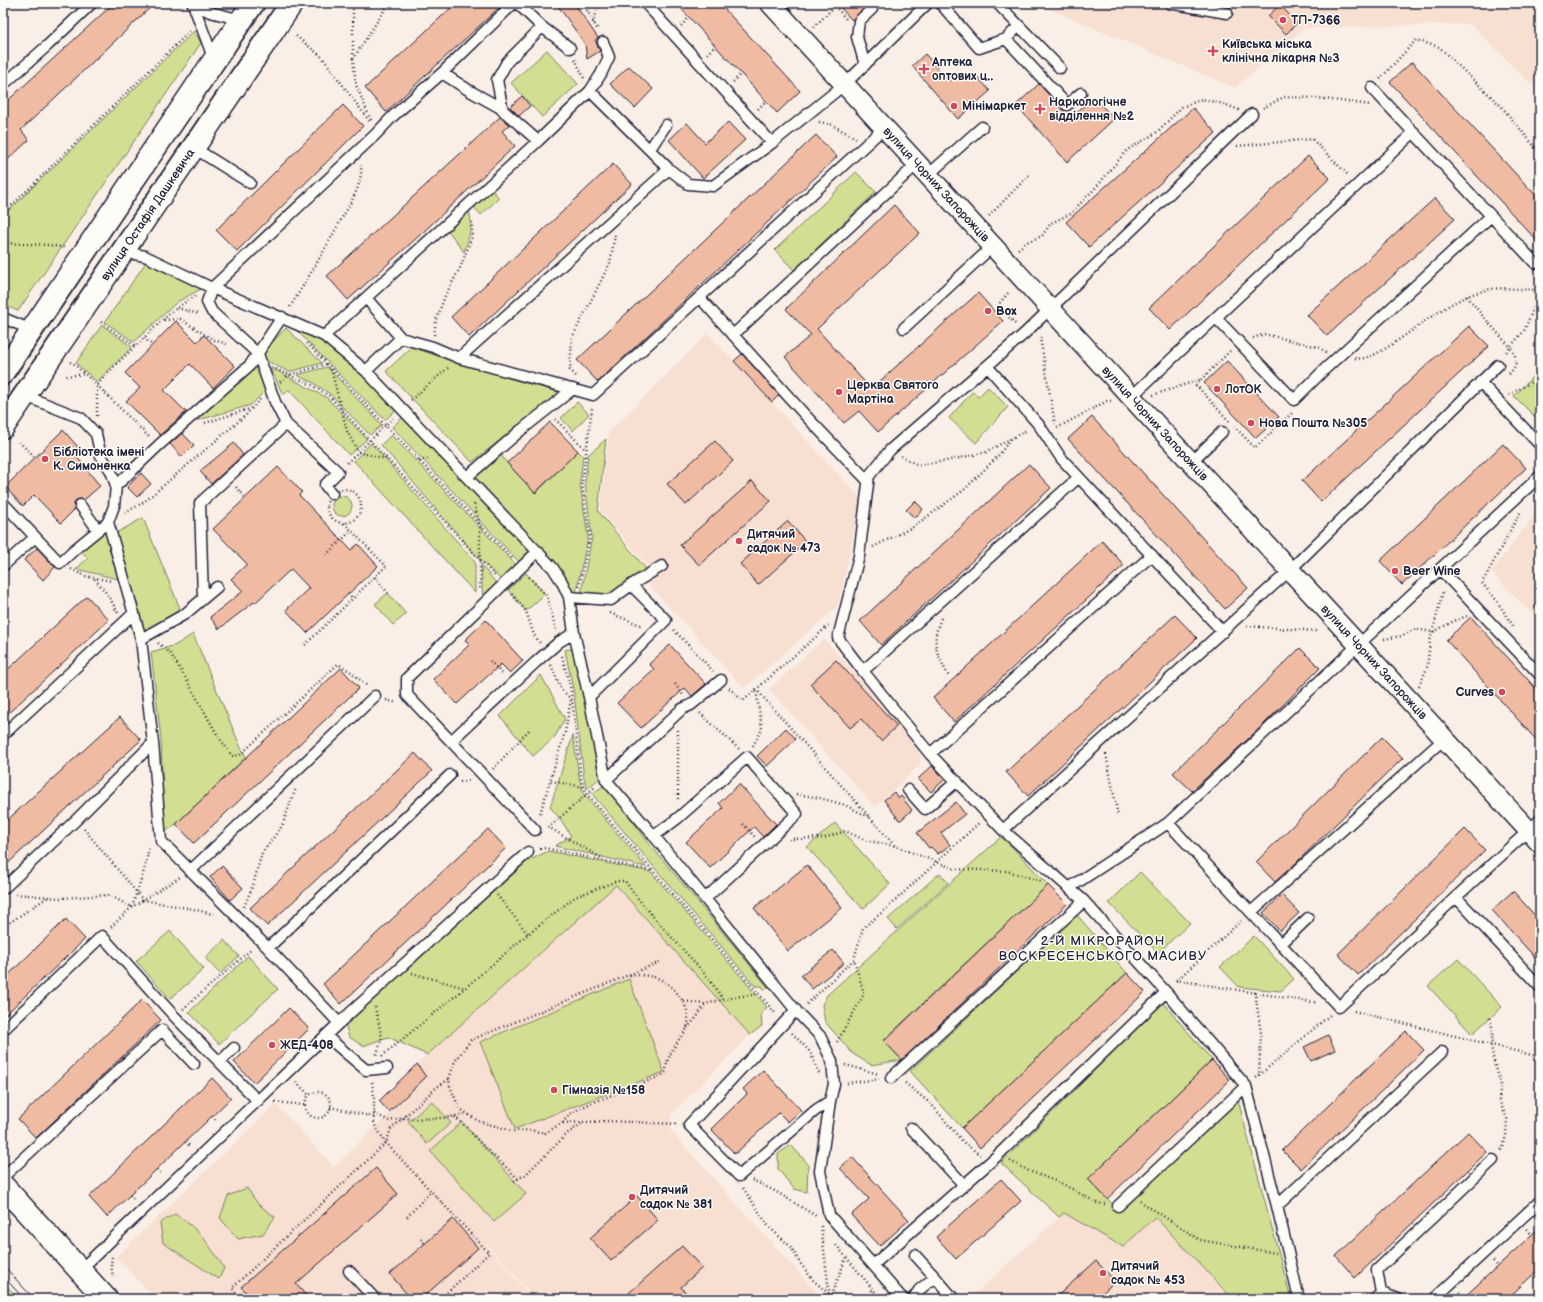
<svg xmlns="http://www.w3.org/2000/svg" width="1543" height="1302" font-family="'Balsamiq Sans',sans-serif">
<style>
.built{fill:#f7dfd2}
.green{fill:#d2de91;stroke:#7a8066}
.building{fill:#f0bba3;stroke:#22223b}
.lines{fill:none;stroke-linecap:round;stroke-linejoin:round}
.service-casing{stroke:#22223b;stroke-width:13}
.minor-casing{stroke:#22223b;stroke-width:22}
.tertiary-casing{stroke:#22223b;stroke-width:25}
.path{stroke:#22223b;stroke-width:2.5;stroke-dasharray:1 3;stroke-linecap:butt}
.service{stroke:#fdfcf7;stroke-width:10}
.minor{stroke:#fdfcf7;stroke-width:19}
.tertiary{stroke:#fdfcf7;stroke-width:22}
.tram{stroke:#22223b;stroke-width:1}
.poi-dot{fill:#d1495b;stroke:#fdfcf7;stroke-width:1.5}
.labels{text-anchor:middle;dominant-baseline:central;stroke-width:3;stroke-linejoin:round;paint-order:stroke}
.poi-label{font-size:12px;font-weight:bold;fill:#22223b;stroke:#fdfcf7;text-anchor:start}
.street-label{font-size:12px;fill:#22223b;stroke:#fdfcf7}
.neighbourhood-label{font-size:13px;letter-spacing:1px;fill:#22223b;stroke:#fdfcf7}
</style>
<rect width="100%" height="100%" fill="#faefe6"/>
<filter id="ink" filterUnits="userSpaceOnUse"><feTurbulence type="fractalNoise" baseFrequency=".025" numOctaves="2"/><feDisplacementMap in="SourceGraphic" scale="8" xChannelSelector="R" yChannelSelector="G"/><feConvolveMatrix kernelMatrix="1 2 1 2 8 2 1 2 1" color-interpolation-filters="sRGB"/></filter>
<g filter="url(#ink)">
<path class="built" d="M1035 3H1540V93L1470 24 1305 28 1235 88Z
M708 333 861 499 838 606 744 688 648 584 656 576 600 510 609 432Z
M1540 508V622L1491 572Z
M824 639 919 746 920 765 875 807 769 689Z
M616 884 750 1035 671 1115V1131L818 1294 816 1299H536L487 1244 486 1245 534 1299H156L116 1257 276 1104 334 1167 426 1077 417 1064Z
M1064 1213 1123 1247 1155 1217 1233 1299H969Z"/>
<path class="green" d="M194 31 201 43 18 311 3 305V216Z
M547 50 578 84 542 117 511 83Z
M856 172 876 192 794 270 775 250Z
M492 190 499 198 481 215 474 207Z
M468 208C474 222 469 239 464 252L447 229Z
M146 262 203 288 177 302 134 342 105 322Z
M102 325 132 347 97 382 76 363Z
M293 327 323 339 364 372 398 408 385 420Z
M286 328 322 363 289 372 263 359 262 353Z
M412 347 452 361 561 393 472 462 386 371Z
M257 360 267 389 251 405 192 422 253 370Z
M270 367 327 398 367 439 349 455 289 390 283 395Z
M327 367 382 425 370 435 330 394 312 382 297 375Z
M1540 369V422L1514 396Z
M988 387 1008 407 976 443 949 418 973 391 978 397Z
M577 402 589 414 573 431 561 418Z
M405 415 535 551 520 563 392 427Z
M391 435 517 566 503 582 474 553 381 445Z
M606 439 598 511 646 569 610 597 581 594 592 537 585 483 588 455Z
M371 443 475 562V593L354 461Z
M578 451 583 456 580 483 588 537 576 592 571 593 566 580 557 564 474 477 500 453 507 463 536 493Z
M332 506a10 10 0 1 1 20 0a10 10 0 1 1-20 0Z
M143 518 181 611 143 633 116 533Z
M108 526 122 580 76 569 88 558 80 550Z
M481 565 498 585 483 602Z
M526 573 545 594 526 611 508 590Z
M388 593 406 614 393 625 375 604Z
M193 634 241 748 246 757 176 824 164 833 161 739 151 652 176 645Z
M575 648 602 776 587 789 584 778 574 694 565 650Z
M541 675 565 719 554 738 533 756 500 716Z
M573 735 579 777 583 793 646 867 555 846 571 836 561 820 550 807Z
M606 784 648 842 768 987 765 990 762 986H755L592 794Z
M835 823 890 884 863 909 807 847Z
M1002 836 1048 885 884 1040 902 1060 871 1065 853 1054 825 1022 822 1005 827 995Z
M548 851 651 872 767 1007 761 1014 762 1026 750 1035 616 885 427 1055 388 1037 363 1046 349 1037 345 1024 528 861Z
M1140 872 1190 923 1158 953 1109 903Z
M940 873 948 883 897 929 888 919Z
M1077 915 1127 973 962 1128 910 1071Z
M170 931 204 969 170 999 136 961Z
M1254 936 1294 979 1281 991 1239 987 1220 967Z
M224 940 239 956 220 974 205 958Z
M248 956 278 989 219 1044 189 1012Z
M1458 959 1502 1007 1472 1034 1428 986Z
M629 979 664 1072 515 1129 480 1042Z
M1163 1003 1212 1060 1088 1179 1119 1211 1238 1100 1291 1299H1233L1155 1217 1123 1247 1064 1213 1059 1217 1001 1163Z
M432 1101 451 1123 427 1144 408 1122Z
M462 1122 526 1194 494 1222 430 1151Z
M791 1145 808 1164 807 1192 794 1189 778 1169V1154Z
M247 1188 258 1204 275 1217 263 1234 238 1239 220 1218 228 1196Z
M175 1214C199 1229 209 1244 224 1268L219 1279 163 1243 160 1223Z
M3 1282 19 1299H3Z"/>
<path class="building" d="M114 3H155L21 130 29 140 3 164V105Z
M456 3H504L386 112 365 88Z
M556 3H574L598 38 595 40 600 51 587 59 585 44Z
M676 3H719L800 91 777 113Z
M836 3H870L852 20Z
M1280 5 1297 23 1286 34 1268 16Z
M925 54 949 81 959 73 966 81 975 74 990 91 958 119 912 66Z
M1412 62 1540 200V244L1390 82Z
M629 66 653 89 635 108 610 84Z
M1039 84 1070 118 1094 97 1114 119 1067 162 1016 105Z
M522 96 530 106 519 116 510 107Z
M343 105 363 126 237 251 216 230Z
M1193 108 1216 133 1089 247 1066 222Z
M500 117 509 125 502 131 515 146 420 235 348 300 327 276Z
M728 122 745 140 703 178 669 140 687 123 705 143Z
M816 135 837 157 598 382 577 360Z
M1308 156 1330 178 1170 330 1149 308Z
M613 164 632 184 469 337 451 317Z
M1435 198 1455 219 1327 336 1307 315Z
M894 205 920 233 817 329 871 389 978 293 1003 321 878 432 859 411 844 423 785 357 811 335 786 309Z
M176 321 197 342 204 335 235 366 213 388 190 364 164 390 186 412 160 435 126 401 140 388 125 373Z
M1469 326 1489 346 1321 502 1302 481Z
M742 354 779 395 772 402 734 361Z
M1227 361 1279 417 1256 438 1204 383Z
M1092 417 1248 588 1225 609 1068 439Z
M550 422 578 451 535 493 507 463Z
M63 430 78 447 73 452 100 486 84 500 80 499 76 500 74 505 75 509 61 523 34 495 23 506 5 487Z
M182 433 194 445 182 457 170 444Z
M715 441 733 461 686 505 667 484Z
M234 443 243 455 211 484 200 471Z
M1503 444 1526 468 1402 585 1380 561Z
M1029 464 1051 488 881 645 860 621Z
M278 467 302 492 299 495 351 550 358 544 378 566 307 633 286 610 309 588 291 569 255 603 254 602 219 629 210 617 243 591 231 579 247 564 213 529Z
M141 473 151 484 137 497 127 487Z
M752 481 771 501 699 565 680 545Z
M915 501 923 509 915 518 906 510Z
M788 521 806 542 758 585 740 564Z
M1102 541 1124 565 954 722 933 698Z
M37 548 55 567 43 580 24 560Z
M87 596 109 620 3 718V674Z
M1175 615 1197 638 1028 796 1006 772Z
M1471 617 1540 693V744L1446 640Z
M486 620 523 661 510 673 501 664 457 704 433 679 470 644 465 640Z
M670 645 706 684 692 696 685 688 641 728 617 703 654 669 649 664Z
M1300 648 1320 668 1263 725 1192 791 1173 773Z
M836 660 897 726 881 741 861 719 850 728 810 684Z
M341 668 359 688 194 843 176 824Z
M120 717 141 740 3 868V824Z
M786 728 796 739 767 766 757 756Z
M1382 737 1403 758 1296 863 1275 882 1256 862Z
M415 753 432 771 267 926 250 908Z
M932 766 945 779 931 792 918 779Z
M739 784 776 824 763 837 754 827 710 868 686 842 723 808 719 803Z
M894 792 899 798 901 796 912 810 901 820H899L884 800Z
M956 802 965 814 941 833 950 845 938 854 931 847 929 848 917 833Z
M488 829 506 848 341 1004 323 984Z
M1465 829 1485 850 1358 975 1338 954Z
M807 865 842 908 788 951 754 908Z
M222 866 243 888 230 900 210 877Z
M1048 885 1067 904 902 1060 884 1041Z
M1513 891 1540 921V963L1492 910Z
M1282 895 1299 913 1280 931 1263 913Z
M66 919 85 939 3 1017V980Z
M833 950 844 963 812 989 801 975Z
M1127 973 1145 992 980 1148 962 1128Z
M142 1000 161 1020 36 1138 18 1119Z
M289 1008 309 1029 254 1083 234 1062Z
M1406 1031 1424 1050 1301 1169 1282 1150Z
M1328 1035 1335 1050 1311 1061 1304 1047Z
M1212 1060 1230 1080 1107 1199 1088 1179Z
M417 1064 426 1077 389 1112 379 1101Z
M763 1070 801 1110 788 1122 779 1113 735 1154 711 1129 747 1094 743 1089Z
M212 1078 231 1098 107 1217 89 1197Z
M1468 1132 1487 1152 1355 1278 1336 1256Z
M852 1157 909 1220 880 1246 851 1215 869 1199 840 1168Z
M376 1168 398 1194 296 1284 309 1299H252L241 1287Z
M1001 1179 1021 1201 956 1259 936 1237Z
M637 1196 658 1220 611 1261 590 1238Z
M453 1219 478 1248 421 1299H411L390 1274Z
M1540 1227V1268L1507 1299H1462Z
M682 1246 702 1268 681 1287 691 1299H622Z
M1096 1261 1115 1281 1096 1299H1054Z"/>
<g class="lines">
<g class="service-casing">
<path id="service" d="M192 3 210 12 242 20
M517 3 542 27 570 48
M645 3 772 143
M940 3 979 48 1006 39 1019 26
M997 3 1060 68
M1169 3 1227 13
M193 4 214 60
M1006 39 1067 105 1081 93
M865 65 857 37 859 21 872 9
M442 73 470 91 499 107 538 141
M3 85 47 46 92 3
M1372 88 1535 263
M590 91 669 169 688 184 713 186 772 143 845 84 928 3
M503 111 497 80 507 62 542 27
M194 148 250 183
M650 149 666 125
M928 175 982 127
M123 252 145 256 212 288 324 336 366 371 553 568 562 582 569 597 574 633 589 697 606 780 654 836 798 1013 820 1036 832 1061 834 1084 830 1101 820 1171 829 1215 903 1299
M366 298 401 338 433 347 459 358 593 395 884 128
M700 298 805 415 868 481 869 476 890 450 1024 334 1252 114
M3 318 32 330
M1216 318 1294 400 1325 369 1491 216
M904 328 993 246
M733 335 917 164
M324 336 538 141 590 91 601 74 609 57 603 42
M459 358 669 169
M987 366 1039 425 1061 458 1223 632
M366 371 401 338
M1480 382 1540 445
M1131 397 1414 132
M23 398 28 397 81 418 96 434 101 456 111 471 116 486 114 506 108 522 141 639 153 743 161 841 268 948 339 1023
M1191 462 1222 432
M869 476 859 556 838 638 863 671 930 754 1003 830 1084 901 1166 992 1246 1086 1277 1206 1299 1299
M467 477 520 431 573 389
M116 486 159 445 250 365 282 317
M332 494 325 485 338 472 286 424 275 402 258 354 212 312 207 302 212 288 375 135 393 116 442 73 514 3
M3 503 60 563 75 549 108 522
M80 505 98 530
M3 566 35 537
M1440 569 1540 675
M569 597 611 600 631 585 662 566
M203 598 200 503 286 424
M141 639 185 614 217 587
M863 671 1079 477
M589 697 666 620 631 585
M3 735 134 613
M451 741 536 662 559 642 574 633
M930 754 1152 555
M606 780 682 709 691 705 721 680
M908 790 925 809 957 781
M1168 823 1339 1007 1456 897 1540 820
M535 830 407 695V678L538 551
M1003 830 1290 570 1498 365
M654 836 678 818 747 757 797 814 705 899
M190 871 375 696
M3 889 76 820 153 743
M1456 897 1540 987
M1251 912 1444 739
M1281 944 1308 918
M268 948 450 775
M796 1010 689 1125 739 1176 816 1110 830 1101
M3 1030 102 936 174 1016 258 1101
M326 1036 366 1070 387 1068
M220 1062 234 1048
M891 1078 1084 901 1069 888 1168 823 1342 660 1540 476
M911 1128 964 1185
M3 1177 162 1030 194 1064
M1118 1206 1246 1086
M1277 1206 1442 1052
M915 1255 935 1277
M873 1265 997 1156 1166 992
M80 1270 339 1023 528 852
M349 1271 375 1299
M1381 1293 1377 1270 1493 1160
M913 1299 919 1290 935 1277 954 1299
M1375 1299 1381 1293 1398 1299
M1434 1299 1540 1201"/>
</g>
<g class="minor-casing">
<g id="minor">
<path id="s1" d="M770 3 1540 843"/>
</g>
</g>
<g class="tertiary-casing">
<g id="tertiary">
<path d="M3 373 253 3"/>
<path id="s2" d="M3 427 292 3"/>
<path d="M3 1186 106 1299"/>
</g>
</g>
<path class="path" d="M583 3 598 30
M832 3 846 19
M593 23 600 3
M681 26 689 18
M814 27 835 6
M296 36 322 57 370 122
M707 54 715 46
M353 58V3
M575 59 584 78
M1380 79 1416 40 1439 47 1501 106 1540 153
M733 82 741 74
M1263 108 1284 97 1318 98 1371 105
M758 109 766 101
M371 120 356 85 353 59 389 3
M819 122 830 124 856 138
M1237 146 1312 139 1349 176
M3 214 190 31
M989 216 1029 175
M3 243 49 245 66 248
M1018 249 1027 242 1042 236 1051 223 1070 214 1098 185 1127 150 1156 133 1182 107 1202 99 1224 104 1239 110
M1008 293 998 305 1016 325
M1467 296 1481 314 1510 347 1505 354
M290 307C307 280 323 253 338 225 348 207 363 186 361 165
M177 308 199 314
M164 320 180 319 214 340 227 344
M101 322 135 346
M434 335 436 320 445 296 460 268 472 237V220
M1040 337 1055 424
M144 338 152 345
M1253 338 1264 334 1318 347 1326 352
M307 343 512 558
M1355 358C1370 362 1395 342 1407 334 1432 316 1459 295 1491 289 1506 287 1524 290 1540 290
M70 362 74 364 97 385C111 369 126 355 141 341 158 324 174 307 196 296
M276 369 289 375 327 364
M331 369 347 431 358 452 387 459
M1509 374C1519 364 1517 357 1510 347L1524 331 1540 293
M66 376 85 374
M576 376 570 370 572 338 610 263 615 235
M280 382 289 375 312 385 329 396 495 576
M97 385 149 437
M1153 395 1202 379
M1509 395 1540 377
M411 400 449 367
M97 416V385
M555 419 586 450
M1229 421 1196 385 1230 351
M205 423 252 408
M1234 426 1255 448 1292 413
M1057 428 1107 401H1111
M19 442 35 457
M901 456 918 465 946 461 986 452 1027 430
M419 461 430 458
M347 463 393 418
M236 487 246 498
M327 506a17 17 0 1 1 34 0a17 17 0 1 1-34 0Z
M474 504 480 525V591
M125 513 144 502 246 415 261 398
M873 547 913 527 964 490 1000 454 1010 439
M326 555 351 531
M71 569 85 576 111 581
M375 577 388 593
M529 577 547 596 556 630
M95 579 108 595 118 613
M579 587 590 537 582 484 592 408
M348 593 353 599
M512 594 526 611 534 635 540 643
M610 613 643 626
M941 618C930 645 937 653 949 677
M1247 626 1316 631
M1513 626 1497 601 1482 583 1521 511
M674 630 713 671
M1384 639 1402 636 1415 629 1433 632 1454 621 1467 616
M158 643 170 653 185 677 218 736 232 756 240 755 338 664 351 672 367 686
M305 645 386 566 344 523
M562 656 571 690 581 778 586 793 776 1014
M490 661 503 675
M551 665 561 689 571 699
M675 684 683 695
M1419 686 1427 668 1430 641 1443 591
M729 688 743 701 828 626
M756 689 895 846 955 869 1007 871 1041 881
M386 700 397 703
M700 713 739 749
M678 730V801
M753 746 762 729 756 690
M1106 754 1118 816
M493 769 529 730
M551 781 584 787
M460 782 471 780
M796 794 820 798 845 805 869 817
M539 817 565 732 571 699
M743 824 755 837
M548 827 603 859
M548 828 595 787
M84 829 143 900 193 909 216 915
M789 839 825 838 845 831 865 840 895 846
M540 849 545 848 652 871
M16 894 59 898 108 895 132 907
M497 895 528 934
M132 907 146 864 149 846
M244 907 253 885 262 853 282 826 296 788
M3 927 48 897
M111 927 132 907 180 877
M412 973 465 988
M630 975C638 975 649 975 657 978 675 985 693 1008 687 1028 686 1031 682 1035 680 1038 673 1049 666 1059 666 1072L661 1076 589 1104 571 1113 562 1123 545 1133 529 1130 513 1131 478 1121 459 1108 450 1086 449 1079 455 1061 471 1040 660 962
M1176 980 1318 1003
M1176 981 1241 921
M1255 992 1261 1033 1259 1075
M684 1001 705 1004 735 997 758 994
M807 1004 854 959 863 928 886 909 980 822
M375 1007 382 1038 376 1056
M183 1009 252 949
M1354 1011 1540 1057
M1490 1018 1493 1032 1491 1046 1496 1071 1501 1083 1499 1100 1507 1119 1506 1135 1503 1148 1501 1150
M687 1028 697 1017 705 1004
M792 1033 810 1052 819 1073
M837 1042 864 994 854 959
M382 1056 465 988 528 934 575 897 617 881H625C648 914 677 942 703 972 710 980 717 990 723 999
M845 1065 879 1074
M1256 1078 1330 1015
M296 1082 309 1095
M372 1082 374 1097V1124L386 1143 489 1253 440 1299
M847 1083 879 1079
M905 1083 931 1104 963 1142 980 1155
M305 1105a13 13 0 1 1 26 0a13 13 0 1 1-26 0Z
M275 1102 305 1105
M330 1107 374 1117
M374 1113 389 1121 404 1118 413 1119 443 1118 467 1114
M212 1116 217 1121
M454 1117C465 1124 472 1134 481 1144 493 1156 506 1166 518 1179
M563 1123 608 1121 678 1124
M185 1142 191 1147
M1010 1161 1029 1171 1063 1184 1097 1203 1105 1204
M157 1169 162 1174
M752 1180 775 1191 816 1216
M514 1181 525 1175 568 1133 584 1122
M743 1188 769 1227 791 1247 800 1263 813 1280 829 1294
M130 1195 135 1200
M1140 1201 1200 1240 1276 1253
M407 1217 431 1191
M821 1226 830 1299
M1527 1229 1532 1235
M421 1239 425 1244
M836 1245 881 1299
M112 1257 111 1265 113 1277
M1493 1261 1497 1267
M1459 1292 1463 1298
M241 1299 232 1288 386 1143 391 1129 437 1087 449 1079
M830 1299 846 1258
M871 1299 872 1290"/>
<use href="#service" class="service"/>
<use href="#minor" class="minor"/>
<use href="#tertiary" class="tertiary"/>
<path class="tram" d="M3 392 268 3
M3 405 277 3
M3 1265 34 1299
M3 1276 24 1299"/>
</g>
</g>
<g class="poi-dot">
<circle cx="1283" cy="20" r="4"/>
<path d="M1211 45h4v4h4v4h-4v4h-4v-4h-4v-4h4z"/>
<path d="M922 63h4v4h4v4h-4v4h-4v-4h-4v-4h4z"/>
<circle cx="954" cy="106" r="4"/>
<path d="M1038 103h4v4h4v4h-4v4h-4v-4h-4v-4h4z"/>
<circle cx="988" cy="311" r="4"/>
<circle cx="1217" cy="389" r="4"/>
<circle cx="839" cy="392" r="4"/>
<circle cx="1251" cy="423" r="4"/>
<circle cx="45" cy="459" r="4"/>
<circle cx="739" cy="541" r="4"/>
<circle cx="1395" cy="571" r="4"/>
<circle cx="1502" cy="692" r="4"/>
<circle cx="272" cy="1045" r="4"/>
<circle cx="554" cy="1090" r="4"/>
<circle cx="632" cy="1197" r="4"/>
<circle cx="1103" cy="1273" r="4"/>
</g>
<g class="labels">
<g class="poi-label">
<text x="1291" y="20">ТП-7366</text>
<text x="1222" y="44">Київська міська<tspan x="1222" dy="14">клінічна лікарня №3</tspan></text>
<text x="932" y="62">Аптека<tspan x="932" dy="14">оптових ц‥</tspan></text>
<text x="1049" y="102">Наркологічне<tspan x="1049" dy="14">відділення №2</tspan></text>
<text x="962" y="106">Мінімаркет</text>
<text x="996" y="311">Box</text>
<text x="847" y="385">Церква Святого<tspan x="847" dy="14">Мартіна</tspan></text>
<text x="1225" y="389">ЛотОК</text>
<text x="1259" y="423">Нова Пошта №305</text>
<text x="53" y="452">Бібліотека імені<tspan x="53" dy="14">К. Симоненка</tspan></text>
<text x="747" y="534">Дитячий<tspan x="747" dy="14">садок № 473</tspan></text>
<text x="1403" y="571">Beer Wine</text>
<text x="1494" y="692" text-anchor="end">Curves</text>
<text x="280" y="1045">ЖЕД-408</text>
<text x="562" y="1090">Гімназія №158</text>
<text x="640" y="1190">Дитячий<tspan x="640" dy="14">садок № 381</tspan></text>
<text x="1111" y="1266">Дитячий<tspan x="1111" dy="14">садок № 453</tspan></text>
</g>
<g class="street-label">
<text stroke="none"><textPath href="#s1" startOffset="246">вулиця Чорних Запорожців</textPath></text>
<text stroke="none"><textPath href="#s2" startOffset="257">вулиця Остафія Дашкевича</textPath></text>
<text stroke="none"><textPath href="#s1" startOffset="570">вулиця Чорних Запорожців</textPath></text>
<text stroke="none"><textPath href="#s1" startOffset="894">вулиця Чорних Запорожців</textPath></text>
</g>
<g class="neighbourhood-label">
<text x="1103" y="941">2-Й МІКРОРАЙОН<tspan x="1103" dy="15">ВОСКРЕСЕНСЬКОГО МАСИВУ</tspan></text>
</g>
</g>
<rect width="1543" height="1302" fill="none" stroke="#fdfcf7" stroke-width="16"/>
<rect x="8" y="8" width="1527" height="1286" fill="none" stroke="#22223b" stroke-width="1.5" filter="url(#ink)"/>
</svg>
